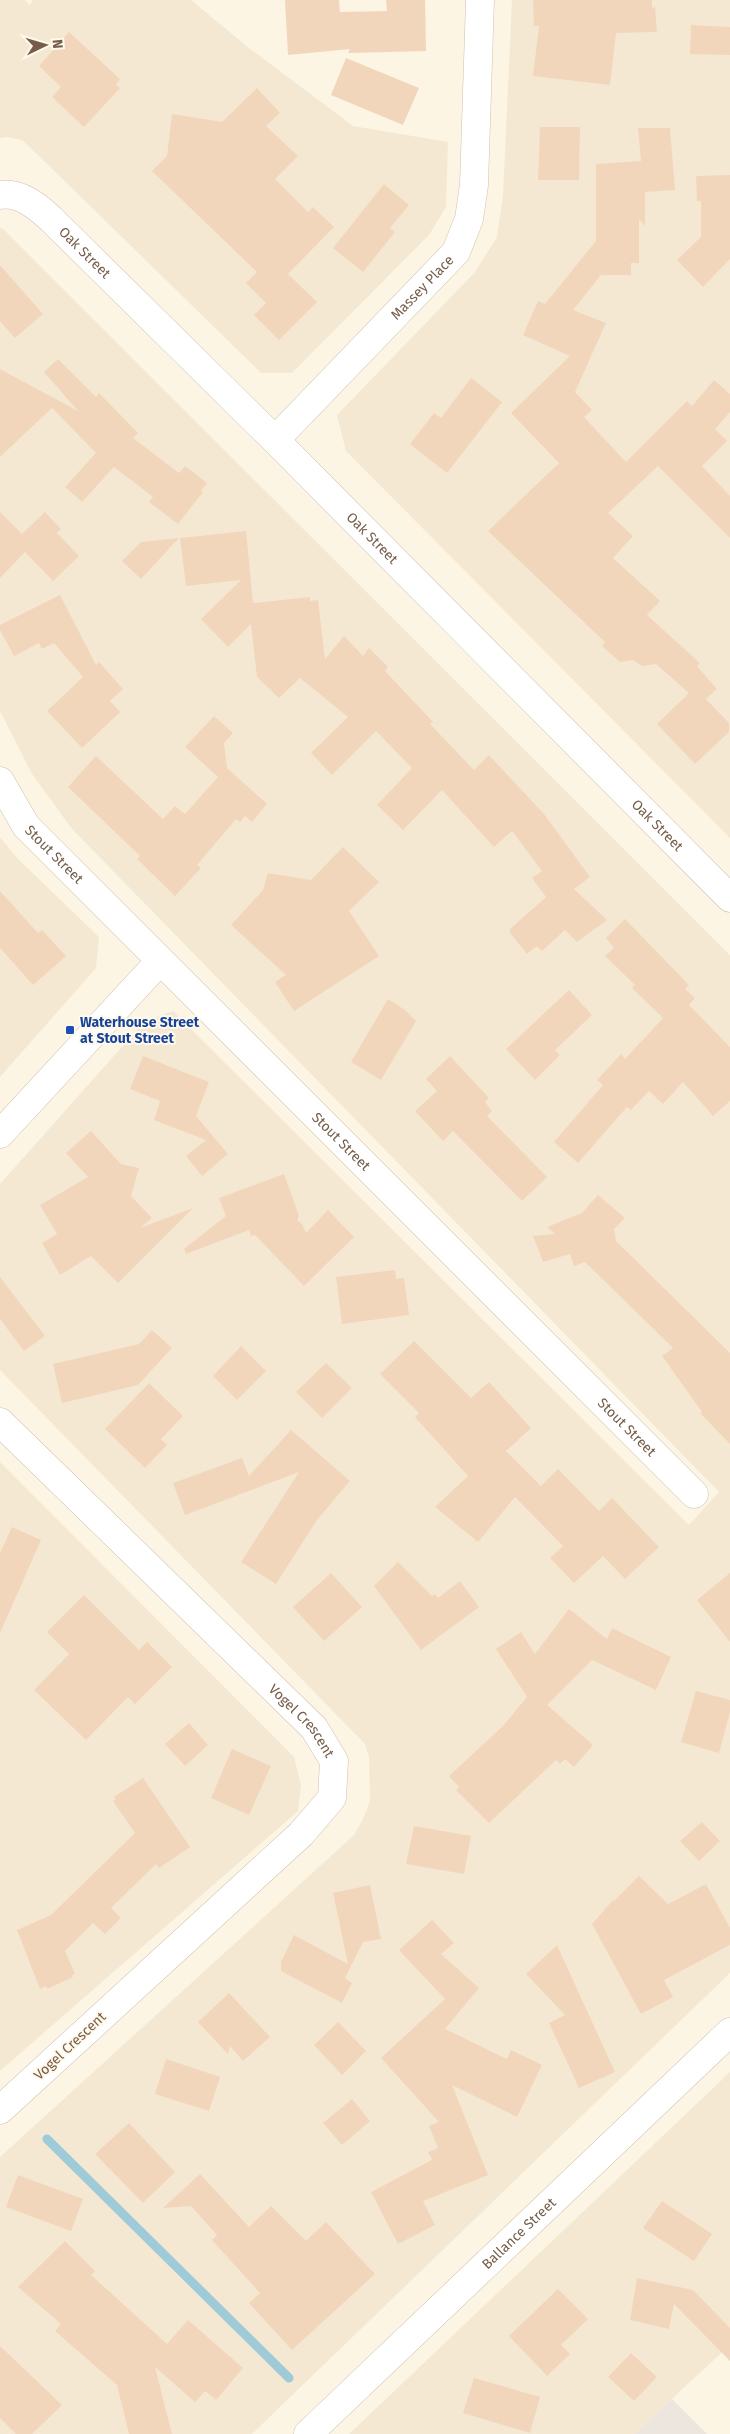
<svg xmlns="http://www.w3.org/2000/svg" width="730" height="2434" font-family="'Fira Sans',sans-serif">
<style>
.residential{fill:#f4e8d3}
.industrial{fill:#ece6df}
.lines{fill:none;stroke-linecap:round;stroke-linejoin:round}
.stream{stroke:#9fcad8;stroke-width:9}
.building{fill:#f2d6bc}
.minor-casing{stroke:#d0c0ae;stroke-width:29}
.minor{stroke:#fff;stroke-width:28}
.transit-dot{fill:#1a4fb4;stroke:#fff9eb;stroke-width:2}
.labels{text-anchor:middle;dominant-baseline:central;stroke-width:4;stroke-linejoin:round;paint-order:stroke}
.street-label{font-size:14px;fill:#755d4a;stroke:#fff9eb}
.transit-label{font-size:14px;font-weight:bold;fill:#164399;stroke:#fff9eb;text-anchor:start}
</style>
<rect width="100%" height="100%" fill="#fcf5e4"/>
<path class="residential" d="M0 0H25L30 5 33 0H191L249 48 353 126 448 142 446 207 429 235 292 373H261L41 158 22 140 7 137 0 138Z
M512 0H730V838L346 451 337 415 475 272 497 237 503 195Z
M2 228 730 955V1973L252 2434H0V2157L354 1835 363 1819 370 1801 369 1757 365 1744 0 1370V1184L144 1022 173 1011 689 1525 719 1492 72 829 32 774 0 711V229Z
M0 837 18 859 99 937 96 968 0 1077Z
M0 1462 294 1757 301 1785 298 1811 0 2071Z
M730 2072V2345L634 2434H349Z"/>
<path class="industrial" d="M672 2399 707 2434H634Z"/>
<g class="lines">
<path class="stream" d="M47 2139 289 2378"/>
</g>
<path class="building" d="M285 0H339L340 12 387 11 386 0H425L426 51 348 53 350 49 288 55Z
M533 0H652V8L655 7 657 32 616 33 610 85 533 76 539 26H534Z
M691 25 730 27V55L690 54Z
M69 32 120 79 116 85 120 88 84 127 52 97 61 87 39 66Z
M346 58 419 88 403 125 331 95Z
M257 88 280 113 266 126 298 156 275 179 308 212 313 207 334 227 288 274 317 302 279 340 254 315 266 303 246 283 257 272 152 171 167 156 172 114 222 122Z
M540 127H580L579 180H538Z
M638 128H670L675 190 645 192V226L639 219V263H631V275H601L573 310 606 323 575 392 592 410 584 417 626 462 687 401 692 406 714 380 730 394V412L715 429 727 441 702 466 730 496V538L658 466 608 513 633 536 613 558 660 601 647 615 700 663 697 666 717 689 706 699 729 723V732L695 764 657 724 689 693 656 664 642 666 633 660 620 662 602 646 605 642 488 531 559 463 511 413 570 356 523 335 538 301 545 304 596 241V164L641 161Z
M730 175V259L703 287 677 260 701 237V201H697L696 176Z
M384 184 409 205 390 228 395 232 363 272 333 248Z
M0 265 43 314 15 338 0 321Z
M58 359 96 397 99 393 138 433 133 438 179 473 185 466 207 483 201 491 203 492 178 524 149 502 153 497 114 467 82 502 65 487 96 453 52 408 0 457V369L78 411 44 372Z
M471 378 502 402 447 473 410 444 434 413 441 418Z
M0 512 22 534 45 512 61 529 57 533 79 556 53 581 25 552 0 578Z
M246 531 253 603 310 597V601L318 600 325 659 344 636 363 656 369 648 388 667 385 671 433 722 430 724 474 770 489 755 544 814 590 877 574 889 607 920 577 942 565 930 542 951 537 946 527 954 510 933V929L546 897 532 878 542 871 512 831 494 847 442 790 403 830 377 805 412 768 376 731 332 775 311 753 348 717 300 678 279 698 257 677 251 624 228 647 201 619 241 580 186 586 180 538Z
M179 538 141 579 122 561 141 542Z
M60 595 96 665 99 662 123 689 110 701 120 712 82 748 47 711 83 677 54 643 42 649 39 643 14 656 0 630V625Z
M214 716 233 733 224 743 227 768 267 804 252 822 245 816 240 822 236 819 197 865 201 868 175 896 137 859 140 856 68 787 96 756 163 819 175 806 185 814 218 777 185 747Z
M343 847 379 882 349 911 379 956 294 1011 275 982 286 975 231 925 263 890 268 873 311 880Z
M0 891 38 933 42 930 66 956 33 985 0 948Z
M625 919 689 985 685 989 695 998 689 1005 730 1047V1101L713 1116 683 1082 663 1104 649 1091 631 1110 627 1107 578 1163 554 1142 603 1085 597 1080 621 1054 625 1059 663 1018 632 988 635 985 605 956 614 948 606 938Z
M569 990 592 1015 555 1050 560 1055 535 1080 506 1049Z
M388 999 405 1010 416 1021 381 1080 351 1062Z
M143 1056 209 1082 196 1116 228 1154 202 1176 186 1156 206 1140 154 1120 160 1101 130 1089Z
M450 1056 489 1098 485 1102 492 1111 487 1116 547 1177 522 1201 453 1131 443 1141 415 1111 437 1091 426 1079Z
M91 1131 121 1164 139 1168 131 1196 152 1218 140 1228 193 1208 118 1283 91 1256 60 1275 42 1243 57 1234 40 1205 88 1177 66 1153Z
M284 1174 299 1216 297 1220 302 1224 306 1233 328 1210 354 1237 304 1286 255 1235 251 1236 249 1230 186 1254 184 1249 226 1216 219 1198Z
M598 1195 625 1218 614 1229 616 1241 730 1353V1444L700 1413 702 1412 662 1356 673 1348 585 1262 574 1266 570 1254 543 1262 533 1236 555 1234 547 1227 582 1213Z
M395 1270 396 1279 404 1278 409 1315 342 1324 336 1277Z
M0 1277 45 1336 24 1351 0 1319Z
M152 1330 172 1348 138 1385 62 1403 53 1364 139 1344Z
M414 1341 471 1398 489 1382 531 1428 506 1451 541 1486 558 1469 599 1511 612 1498 659 1547 625 1579 603 1556 574 1583 550 1558 563 1546 515 1497 478 1542 435 1507 468 1476 415 1417 419 1413 380 1374Z
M241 1346 266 1371 237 1400 213 1376Z
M326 1363 352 1388 322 1418 296 1392Z
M149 1383 183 1416 161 1439 167 1445 145 1468 105 1429Z
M291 1430 350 1481 317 1520 276 1584 241 1562 299 1472 185 1515 173 1483 242 1458 249 1476Z
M12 1527 41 1540 0 1633V1553Z
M398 1562 432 1596 435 1594 438 1598 460 1581 479 1607 421 1650 374 1586Z
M331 1573 362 1607 324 1641 293 1607Z
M730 1573V1642L697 1600Z
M84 1595 139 1650 147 1642 172 1667 135 1704 128 1697 86 1740 34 1690 69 1654 47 1632Z
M569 1609 607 1639 612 1628 671 1657 656 1690 592 1660 547 1705 593 1745 574 1767 565 1759 560 1764 556 1760 489 1823 456 1790 459 1787 449 1776 503 1726 527 1697 496 1649 521 1632 535 1654Z
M696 1691 730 1700V1712L719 1753 681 1742Z
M189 1723 208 1745 185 1766 165 1744Z
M232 1749 271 1766 249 1815 211 1798Z
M143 1778 190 1847 159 1868 156 1864 111 1908 121 1918 105 1934 93 1923 65 1951 75 1974 72 1975 73 1977 47 1989 46 1986 40 1989 17 1930 51 1915 135 1833 113 1801 116 1799 114 1797Z
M702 1822 720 1841 699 1861 680 1841Z
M414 1826 471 1836 464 1874 406 1864Z
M639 1876 668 1904 706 1884 730 1928V1945L664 1980 673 1997 641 2014 592 1924 613 1900 614 1901Z
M370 1885 381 1939 363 1942 345 1978 352 1983 342 2003 281 1971V1962L294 1935 348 1964 333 1893Z
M432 1920 454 1943 441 1954 479 1988 445 2029 507 2059 511 2050 542 2065 517 2117 452 2085 488 2175 423 2201 435 2225 398 2244 371 2192 432 2160 428 2152 438 2148 429 2126 439 2122 381 2058 445 1999 399 1950Z
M557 1945 615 2072 579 2088 549 2023 565 2015 526 1974Z
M229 1993 270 2037 243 2061 230 2046 228 2054 198 2022Z
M338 2022 366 2051 342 2075 314 2045Z
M166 2059 220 2077 209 2111 155 2094Z
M352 2099 370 2121 342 2145 323 2123Z
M129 2123 175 2172 143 2203 95 2154Z
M200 2174 249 2227 271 2206 306 2241 326 2222 375 2274 292 2350 249 2303 260 2293 212 2240 217 2235 191 2206 163 2208Z
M18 2175 83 2199 71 2231 6 2207Z
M662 2201 712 2234 694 2261 643 2228Z
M65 2241 95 2271 91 2275 167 2344 188 2320 243 2368 216 2400 205 2391 195 2402 155 2367 172 2434H129L117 2385 55 2331 61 2324 18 2287Z
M637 2278 693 2290 730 2328V2361L674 2304 669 2329 630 2320Z
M558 2289 588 2319 561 2345 570 2354 547 2376 509 2336Z
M0 2346 62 2405 32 2434H16L0 2418Z
M631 2353 657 2377 634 2401 608 2377Z
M474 2378 540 2397 530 2433 463 2413Z"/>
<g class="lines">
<g class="minor-casing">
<g id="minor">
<path id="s1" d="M0 195C20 192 37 206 51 219L275 440 730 898"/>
<path id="s2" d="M275 440 456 252 469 219 474 185 480 0"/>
<path id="s3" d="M0 781 26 826 694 1494"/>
<path d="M0 1134 160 961"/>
<path id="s4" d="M0 1422 314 1728 334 1761 332 1798 301 1834 0 2110"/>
<path id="s5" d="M308 2434 730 2032"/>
</g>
</g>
<use href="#minor" class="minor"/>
</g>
<rect class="transit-dot" x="65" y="1025" width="10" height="10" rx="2.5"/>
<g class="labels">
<g class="street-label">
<text stroke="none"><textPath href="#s1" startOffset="106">Oak Street</textPath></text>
<text stroke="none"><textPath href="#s2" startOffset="212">Massey Place</textPath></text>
<text stroke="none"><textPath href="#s1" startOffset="511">Oak Street</textPath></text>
<text stroke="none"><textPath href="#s1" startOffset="916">Oak Street</textPath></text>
<text stroke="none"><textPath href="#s3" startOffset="92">Stout Street</textPath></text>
<text stroke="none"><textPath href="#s3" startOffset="498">Stout Street</textPath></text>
<text stroke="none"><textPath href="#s3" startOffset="902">Stout Street</textPath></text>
<text stroke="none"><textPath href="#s4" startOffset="425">Vogel Crescent</textPath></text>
<text transform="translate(70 2046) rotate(-43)">Vogel Crescent</text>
<text stroke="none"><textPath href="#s5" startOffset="291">Ballance Street</textPath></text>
</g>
<g class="transit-label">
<text x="80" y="1022">Waterhouse Street<tspan x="80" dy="16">at Stout Street</tspan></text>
</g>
</g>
<g transform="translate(45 45) rotate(85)" stroke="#fff9eb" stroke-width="4" paint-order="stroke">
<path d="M0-4L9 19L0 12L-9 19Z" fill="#755d4a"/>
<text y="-8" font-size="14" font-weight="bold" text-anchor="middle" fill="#755d4a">N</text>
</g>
</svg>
